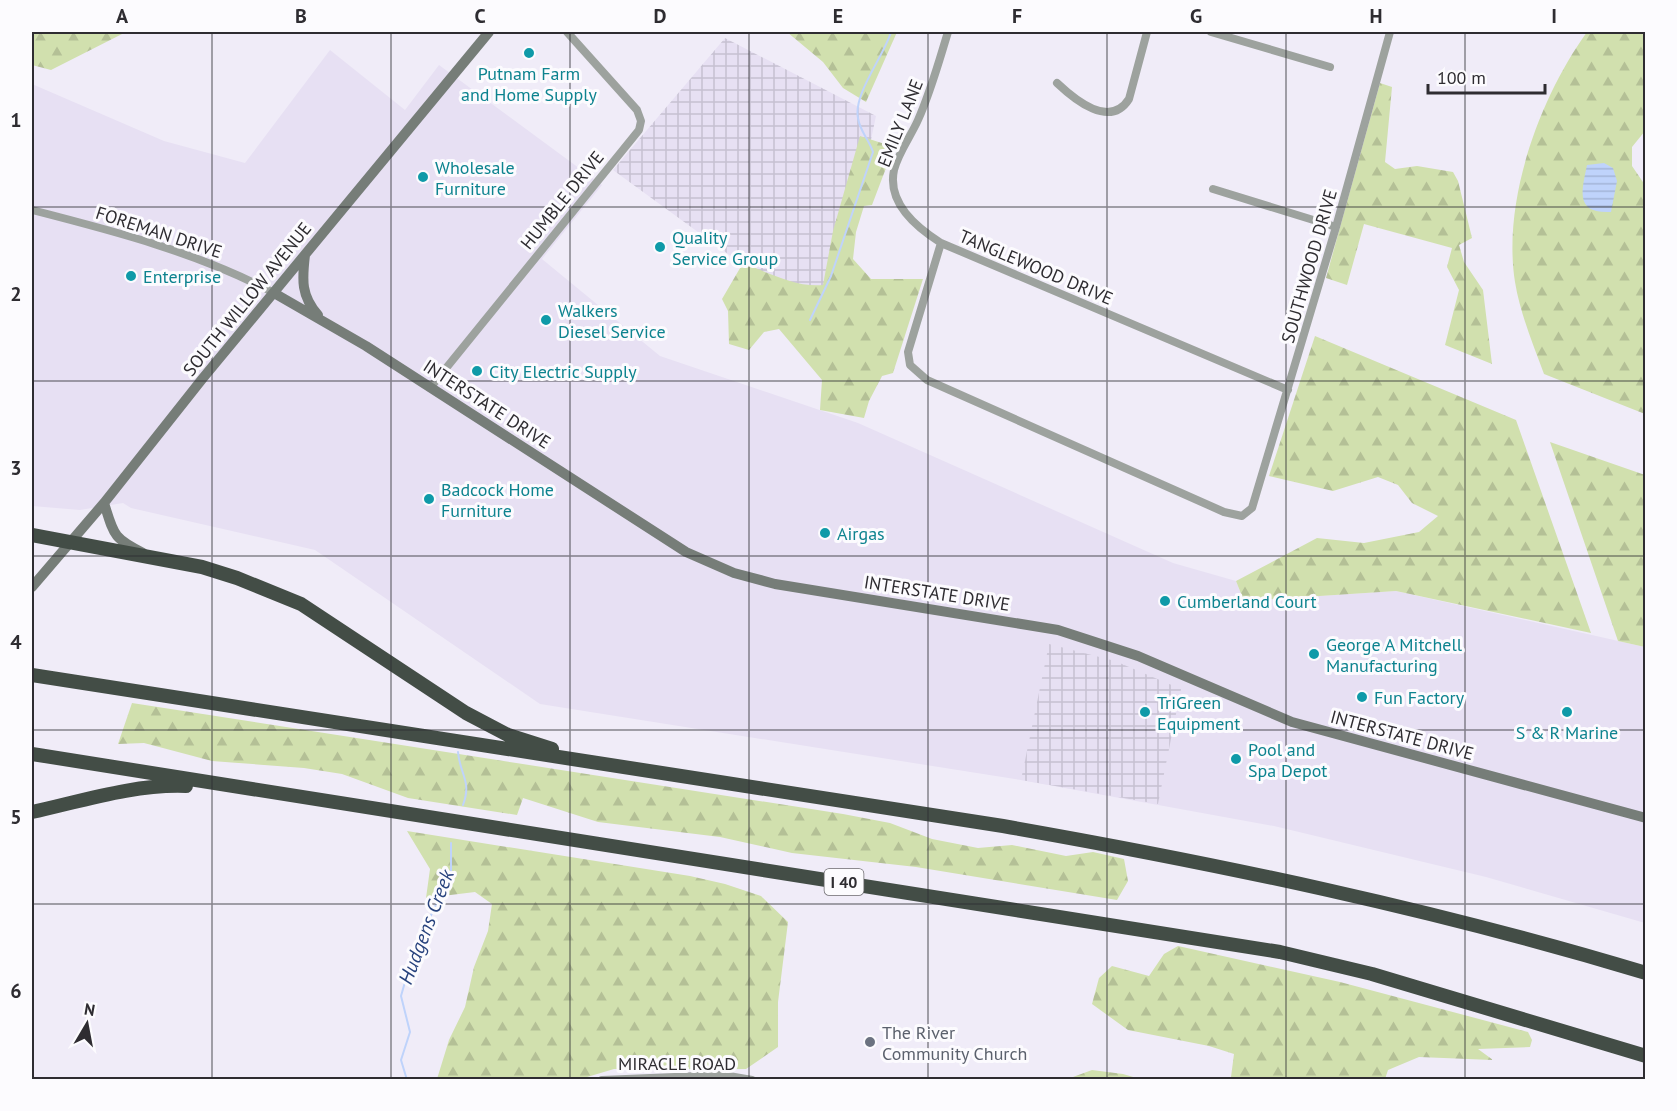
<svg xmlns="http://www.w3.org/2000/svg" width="1677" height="1111" font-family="'PT Sans',sans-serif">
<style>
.built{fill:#e7e0f3}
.industrial{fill:url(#industrial-grid)}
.forest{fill:url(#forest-firs)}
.water{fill:url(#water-rules)}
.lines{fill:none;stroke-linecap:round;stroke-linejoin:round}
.stream{stroke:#bfd3fb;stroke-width:2}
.minor{stroke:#9da29e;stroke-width:8}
.secondary{stroke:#767d78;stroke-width:10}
.motorway{stroke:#434d46;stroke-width:14}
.grid{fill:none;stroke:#2e2c31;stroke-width:1.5;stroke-opacity:0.55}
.culture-dot{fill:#0f9aa8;stroke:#fcfbfe;stroke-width:2}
.worship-dot{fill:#6b7280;stroke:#fcfbfe;stroke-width:2}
.labels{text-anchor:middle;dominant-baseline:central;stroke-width:6;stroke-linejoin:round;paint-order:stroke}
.shield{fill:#fcfbfe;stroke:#6c6a6e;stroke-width:1.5}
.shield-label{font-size:16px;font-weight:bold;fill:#2e2c31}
.culture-label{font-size:18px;fill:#0d838f;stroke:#fcfbfe;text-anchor:start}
.street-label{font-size:18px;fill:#2e2c31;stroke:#fcfbfe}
.worship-label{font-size:18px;fill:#5b616d;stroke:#fcfbfe;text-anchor:start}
.water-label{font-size:20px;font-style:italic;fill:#27427d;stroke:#fcfbfe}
.neatline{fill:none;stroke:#2e2c31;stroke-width:2}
.grid-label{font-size:20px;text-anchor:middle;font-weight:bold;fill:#2e2c31}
</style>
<defs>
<pattern id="industrial-grid" width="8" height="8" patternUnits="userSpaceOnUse" patternTransform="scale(1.5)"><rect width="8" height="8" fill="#e7e0f3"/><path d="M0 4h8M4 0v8" fill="none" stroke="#c6c0d1"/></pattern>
<pattern id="forest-firs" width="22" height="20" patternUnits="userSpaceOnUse" patternTransform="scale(1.5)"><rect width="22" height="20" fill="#d1e0ae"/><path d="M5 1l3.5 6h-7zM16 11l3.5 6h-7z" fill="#b4c096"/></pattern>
<pattern id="water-rules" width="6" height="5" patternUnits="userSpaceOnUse" patternTransform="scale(1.5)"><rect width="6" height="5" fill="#bfd3fb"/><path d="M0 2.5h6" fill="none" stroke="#a4b5d8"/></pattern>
</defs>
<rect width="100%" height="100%" fill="#f0ecf8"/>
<path class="built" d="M330 50 405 110 439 65 602 185 542 259 660 356 858 423 1173 563 1236 581 1244 601 1396 591 1645 647V923L1486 877 1274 826 1021 780 540 704 315 550 131 508 123 503 80 510 32 506V84L164 141 245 163Z"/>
<path class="industrial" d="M725 38 876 116 837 301 780 292 613 170Z
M1049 644 1115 661 1181 689 1158 804 1021 780Z"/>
<path class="forest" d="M32 32H126L51 70 32 65Z
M787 32H897L866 102 843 88 823 62Z
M1587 32H1642L1646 44 1645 131 1632 147V166L1645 185V414L1544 374C1533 344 1520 313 1515 282 1502 200 1540 97 1587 32Z
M1380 83 1392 87 1385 162 1395 169 1417 166 1453 172 1458 181 1472 238 1459 245 1464 262 1483 290 1492 364 1445 345 1459 290 1447 267 1452 248 1364 224 1347 285 1326 278Z
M860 136 894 147 872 205 864 206 856 232 853 259 871 279H923L893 373 882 376 869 401 864 418 820 410 822 380 779 329 764 332 749 350 729 344 728 311 722 299 743 263C767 272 797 288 823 285L833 231Z
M1315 336 1516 420 1591 633 1396 591 1244 601 1236 581 1317 538 1364 543 1419 532 1438 516 1412 503 1398 485 1378 477 1333 491 1269 476Z
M1550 442 1645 475V647L1618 641Z
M132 703 843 814 890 823 932 839 978 848 1012 845 1066 856 1093 852 1124 859 1128 881 1117 900 916 867 792 853 720 837 598 822 523 798 517 815 408 798 342 774 304 768 212 761 144 743 118 744Z
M407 831 690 876 725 884 761 896 788 922 778 1002V1047L746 1069H614L577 1080 437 1079 449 1040 465 1007 474 967 488 931 492 904 475 892 426 898 430 869Z
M1178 946 1340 982 1528 1032 1532 1040 1530 1047 1478 1049 1493 1060 1419 1057 1388 1070 1385 1079H1226L1231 1077 1234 1054 1209 1046 1128 1030 1092 1004 1099 978 1112 966 1149 976 1164 954Z
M1092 1070 1123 1074 1140 1079H1046L1073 1077Z"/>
<path class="water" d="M1604 163 1613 168 1617 181 1611 212C1574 214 1582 190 1587 165Z"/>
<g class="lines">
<path class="stream" d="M810 320 831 276 873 152C869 139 860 132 858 118 853 94 884 56 891 32
M458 752C460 775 472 781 463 805
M407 1080 401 1060 410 1032 401 996 413 954 451 872V843"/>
<path class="minor" d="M1211 32 1330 67
M1057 83C1075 100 1110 129 1129 99L1147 32
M1213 189 1336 227
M32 210C114 231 199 253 274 293
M941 243C916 227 887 203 894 170 898 153 911 136 918 120 931 91 939 61 948 32
M430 388 639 130 641 121 637 110 567 32
M1288 390 941 243 908 352 910 365 927 380 1224 512 1242 516 1252 508 1336 227 1390 32
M602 1080 723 1075 752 1080"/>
<path class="secondary" d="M305 255C302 280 301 296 318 315
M274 293 366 346 686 552 734 573 775 584 1058 630 1138 656 1292 722 1646 818
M104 503C114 535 113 538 143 553
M32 587 104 503 203 378 489 32"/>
<path class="motorway" d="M32 535 202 567 237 578 301 604 466 713 508 735 552 749
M32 675 1003 826C1220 864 1434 909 1646 973
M32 754 1280 952 1372 974 1646 1056
M32 812C82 801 134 784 186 786"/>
</g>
<path class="grid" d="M212 32V1080M391 32V1080M570 32V1080M749 32V1080M928 32V1080M1107 32V1080M1286 32V1080M1465 32V1080M32 207H1646M32 381H1646M32 556H1646M32 730H1646M32 904H1646"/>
<g class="culture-dot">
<circle cx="529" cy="53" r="6"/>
<circle cx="423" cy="177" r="6"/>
<circle cx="660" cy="247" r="6"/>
<circle cx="131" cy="276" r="6"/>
<circle cx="546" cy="320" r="6"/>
<circle cx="477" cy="371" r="6"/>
<circle cx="429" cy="499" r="6"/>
<circle cx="825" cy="533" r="6"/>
<circle cx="1165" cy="601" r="6"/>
<circle cx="1314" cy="654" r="6"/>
<circle cx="1362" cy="697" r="6"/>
<circle cx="1145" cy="712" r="6"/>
<circle cx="1567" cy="712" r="6"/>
<circle cx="1236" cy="759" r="6"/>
</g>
<circle class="worship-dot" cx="870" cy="1042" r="6"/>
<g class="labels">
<rect class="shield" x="824.5" y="869" width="39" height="26" rx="4.5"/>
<g class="shield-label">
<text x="844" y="882">I 40</text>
</g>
<g class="culture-label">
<text x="529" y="73" text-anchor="middle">Putnam Farm<tspan x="529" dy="21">and Home Supply</tspan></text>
<text x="435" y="167">Wholesale<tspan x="435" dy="21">Furniture</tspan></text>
<text x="672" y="237">Quality<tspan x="672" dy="21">Service Group</tspan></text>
<text x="143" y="276">Enterprise</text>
<text x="558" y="310">Walkers<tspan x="558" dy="21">Diesel Service</tspan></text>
<text x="489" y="371">City Electric Supply</text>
<text x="441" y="489">Badcock Home<tspan x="441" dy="21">Furniture</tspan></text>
<text x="837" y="533">Airgas</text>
<text x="1177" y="601">Cumberland Court</text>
<text x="1326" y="644">George A Mitchell<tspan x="1326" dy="21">Manufacturing</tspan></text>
<text x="1374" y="697">Fun Factory</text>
<text x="1157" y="702">TriGreen<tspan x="1157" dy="21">Equipment</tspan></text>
<text x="1567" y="732" text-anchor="middle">S &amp; R Marine</text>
<text x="1248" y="749">Pool and<tspan x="1248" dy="21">Spa Depot</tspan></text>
</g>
<g class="street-label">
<text transform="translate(900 123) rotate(-68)">EMILY LANE</text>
<text transform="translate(562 200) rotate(-51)">HUMBLE DRIVE</text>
<text transform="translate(159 232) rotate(18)">FOREMAN DRIVE</text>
<text transform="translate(1309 266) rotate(-74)">SOUTHWOOD DRIVE</text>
<text transform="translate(1036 267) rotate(23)">TANGLEWOOD DRIVE</text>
<text transform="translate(247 299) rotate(-51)">SOUTH WILLOW AVENUE</text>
<text transform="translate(487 404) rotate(33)">INTERSTATE DRIVE</text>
<text transform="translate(937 593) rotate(9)">INTERSTATE DRIVE</text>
<text transform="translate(1402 735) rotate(15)">INTERSTATE DRIVE</text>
<text x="677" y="1063">MIRACLE ROAD</text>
</g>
<g class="worship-label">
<text x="882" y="1032">The River<tspan x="882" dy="21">Community Church</tspan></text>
</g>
<g class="water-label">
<text transform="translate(426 927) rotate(-69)">Hudgens Creek</text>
</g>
</g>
<rect width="1677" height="1111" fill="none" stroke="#fcfbfe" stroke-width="66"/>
<g transform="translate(87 1024) rotate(10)" stroke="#fcfbfe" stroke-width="4.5" paint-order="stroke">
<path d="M0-4.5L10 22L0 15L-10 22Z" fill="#2e2c31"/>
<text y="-9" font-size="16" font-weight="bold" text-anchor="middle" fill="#2e2c31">N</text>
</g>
<path d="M1428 84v9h117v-9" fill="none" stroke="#2e2c31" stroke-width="3"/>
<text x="1437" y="84" font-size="18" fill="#2e2c31" stroke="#fcfbfe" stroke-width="4.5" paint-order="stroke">100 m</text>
<rect x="33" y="33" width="1611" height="1045" class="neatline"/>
<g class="grid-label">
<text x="122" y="23">A</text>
<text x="301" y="23">B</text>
<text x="480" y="23">C</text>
<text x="660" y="23">D</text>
<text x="838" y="23">E</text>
<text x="1017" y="23">F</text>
<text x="1196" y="23">G</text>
<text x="1376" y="23">H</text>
<text x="1554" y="23">I</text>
<text x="16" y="127">1</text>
<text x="16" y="301">2</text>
<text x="16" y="475">3</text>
<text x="16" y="649">4</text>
<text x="16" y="824">5</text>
<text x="16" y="998">6</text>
</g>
</svg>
